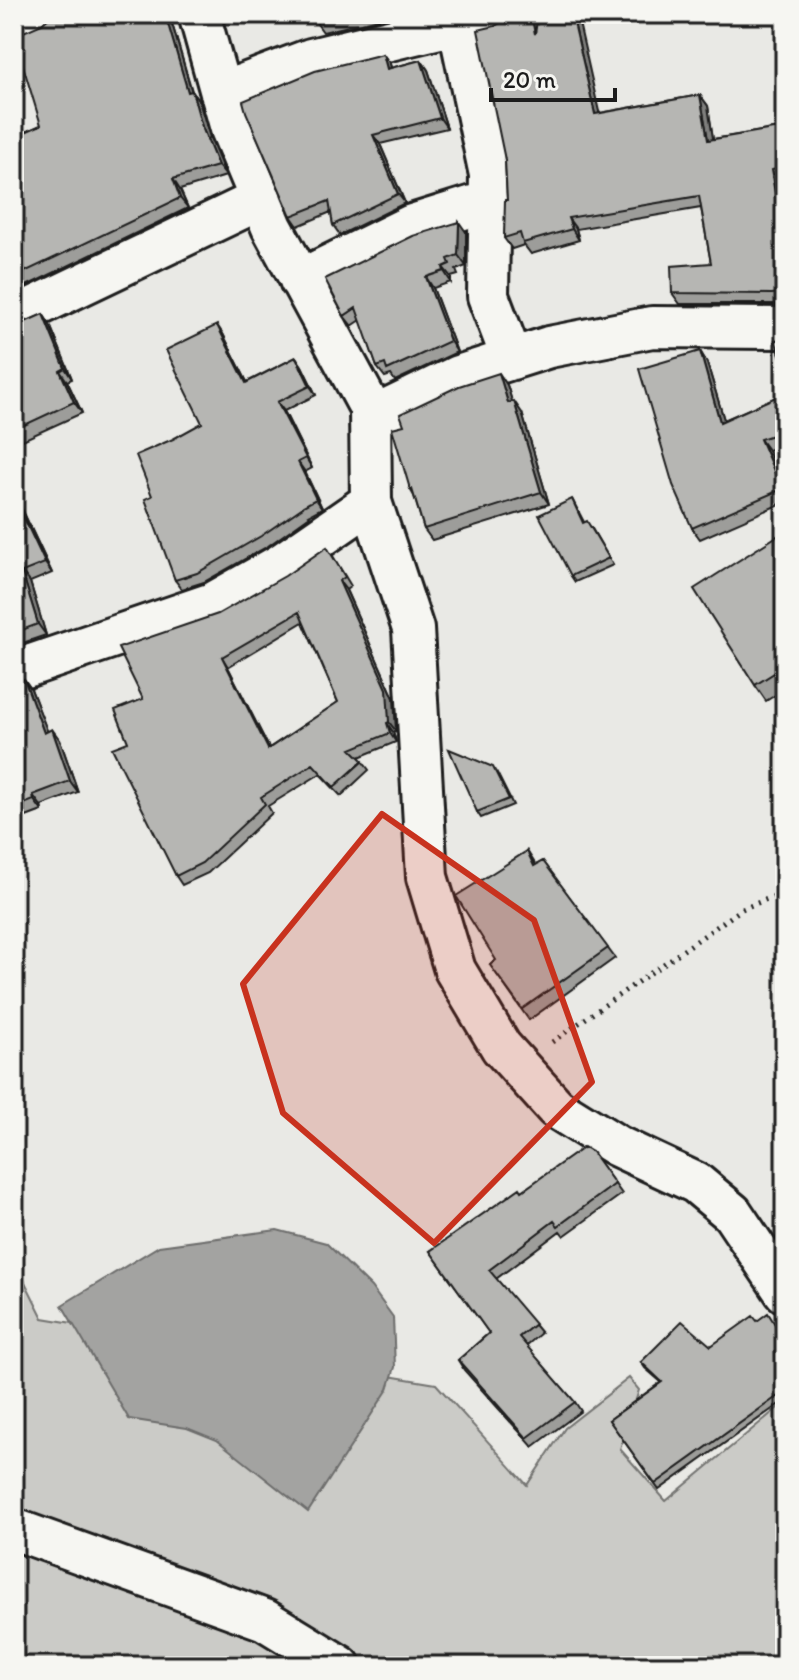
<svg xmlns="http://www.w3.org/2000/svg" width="799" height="1680" font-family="Itim,sans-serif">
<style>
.green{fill:#cbcbc7;stroke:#747472;stroke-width:2}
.water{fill:#a3a3a1;stroke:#6d6d6c;stroke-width:2}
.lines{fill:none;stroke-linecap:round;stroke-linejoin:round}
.street-casing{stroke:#1c1c1c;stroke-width:46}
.path{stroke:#1c1c1c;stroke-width:5;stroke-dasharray:2 6;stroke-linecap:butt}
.street{stroke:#f6f6f2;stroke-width:40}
.wall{fill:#9d9d9a;stroke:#1c1c1c;stroke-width:2;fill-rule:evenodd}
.shaded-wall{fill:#7f7f7d;stroke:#1c1c1c;stroke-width:2}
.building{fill:#b6b6b3;stroke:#1c1c1c;stroke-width:2;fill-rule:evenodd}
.marked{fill:#c8321e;fill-opacity:0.2;stroke:#c8321e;stroke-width:6;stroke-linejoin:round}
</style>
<rect width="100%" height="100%" fill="#e9e9e5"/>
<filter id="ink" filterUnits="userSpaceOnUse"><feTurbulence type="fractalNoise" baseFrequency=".0125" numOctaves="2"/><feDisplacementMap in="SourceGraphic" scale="16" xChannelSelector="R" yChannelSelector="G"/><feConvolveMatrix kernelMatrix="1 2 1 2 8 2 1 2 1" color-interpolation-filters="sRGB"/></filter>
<g filter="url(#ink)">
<path class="green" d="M14 1260 43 1318 436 1384 527 1485 565 1428 629 1378 639 1390 620 1449 666 1501 785 1402V1666H14Z"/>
<path class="water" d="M277 1230 326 1243 371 1287 393 1317 395 1367 388 1389 308 1512 217 1440 187 1428 129 1419 62 1305 159 1246Z"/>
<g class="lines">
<g class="street-casing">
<path id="street" d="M199 14 231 129 272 227 370 408 371 502 413 629 427 877 455 970 501 1047 556 1108 617 1146 696 1183 732 1213 785 1292
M458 23 490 175 488 296 512 359
M14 25 40 14
M221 93 311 59 497 14
M300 280 412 225 489 201
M14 317 261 199
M371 418 458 376 549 347 652 327 785 328
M14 671 213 603 280 565 371 502
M14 1529 265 1620 340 1666"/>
</g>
<path class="path" d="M552 1042 742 909 785 892"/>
<use href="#street" class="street"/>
</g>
<path class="wall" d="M52 14H174L175 16 170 17 192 91 199 101 210 138 226 176 180 190 188 208 14 292V137L41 125 42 24 51 16Z
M313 14H386L378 16 379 19 323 32 315 21Z
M506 19H537L600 113 700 95 708 106 713 139 785 127V180L779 181 785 218V304H680L672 293 711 263 701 208 576 229 579 240 531 254 524 245 512 249 504 238 507 200 505 160 495 26Z
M383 54 390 64 391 68 421 60 428 70 447 128 380 144 405 203 340 235 333 225 331 212 298 226 291 216Z
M466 232V266L456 270 458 275 451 277V282L433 288 457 352 395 381 391 375 385 377 377 367 361 320 352 326 344 316Z
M43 314 50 325 72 379 67 381 82 413 14 444V327Z
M223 334 247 382 296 357 302 366 316 395 284 411 312 468 305 472 322 508 309 515 310 516 268 546 204 582 182 589 175 580 152 496 202 423Z
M700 351 707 363 724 420 785 393V444L768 450 785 489V502L700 539 692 528Z
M507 385 512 402 522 413 549 504 432 540 424 529 414 496 410 489 404 425Z
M14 492 52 573 30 582 46 635 14 646Z
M572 499 584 522 591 527 613 565 575 582 571 576Z
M785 531V689L766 701 755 685Z
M333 556 351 586 346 590 394 698 396 731 393 732 396 742 359 757 369 770 341 796 320 774 268 806 272 813 208 873 182 885 176 876 128 742 143 699ZM303 622 338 702 269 748 228 667Z
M24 679 31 689 47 731 60 740 78 792 41 806 42 811 18 820 19 825H14V682Z
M497 773 513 805 481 818 477 812Z
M527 851 536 865 543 861 615 958 529 1020 490 965 496 960Z
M592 1152 622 1194 564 1236 560 1231 496 1279 541 1333 526 1346 575 1402 581 1411 533 1447 464 1370 458 1360 489 1333 430 1251 522 1191Z
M757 1321 785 1339V1400L659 1490 609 1420 661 1382 645 1368 641 1362 711 1346Z"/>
<path class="shaded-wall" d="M165 14H168L170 17 195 103 188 92Z
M531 14H536L543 45 535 34Z
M572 14H577L602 125 595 114Z
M383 54 390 64 394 78 387 69Z
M421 60 428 70 447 128 440 118Z
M192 91 199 101 210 138 226 176 218 166 202 127Z
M700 95 708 106 715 151 708 140Z
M373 135 380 144 405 203 398 194Z
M771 170 779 181 785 218V250Z
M173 179 180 190 188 208 180 198Z
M568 218 576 229 579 240 572 229Z
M459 222 466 232V266L458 255Z
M443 267 451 277V282L444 271Z
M426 277 433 288 457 352 450 341Z
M43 314 50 325 72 379 65 368Z
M217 325 223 334 252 392 246 383Z
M700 351 707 363 728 433 720 422Z
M296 357 302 366 316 395 310 386Z
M60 371 67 381 82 413 74 402Z
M499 373 507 385 516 414 508 403Z
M514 401 522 413 549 504 541 492Z
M277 402 284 411 312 468 306 458Z
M760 439 768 450 785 489V493Z
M298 462 305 472 322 508 316 499Z
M14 492 52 573 45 563 14 497Z
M22 572 30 582 46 635 38 624Z
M339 581 346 590 394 698 396 731 389 722Z
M222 657 228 667 274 758 268 749Z
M24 679 31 689 52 743 44 733Z
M387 723 393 732 396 742 390 733Z
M52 729 60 740 78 792 70 781Z
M33 795 41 806 42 811 34 800Z"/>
<path class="building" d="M52 14H165L188 92 192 91 202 127 218 166 173 179 180 198 14 277V137L41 125 14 36 42 24 51 16Z
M313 14H344L315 21Z
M509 14H531L535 34 538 14H572L595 114 700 95 708 140 785 127V168L771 170 785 250V293L771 294 672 293 671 266 711 263 699 196 568 218 572 229 523 243 520 233 504 238 505 200H507L505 160 478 30 495 26 506 19Z
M383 54 387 69 421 60 440 118 373 135 398 194 333 225 329 201 291 216 246 112 243 101 315 71Z
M459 222 458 255 448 259 450 264 443 267 444 271 426 277 450 341 387 370 385 364 377 367 356 308 344 316 325 279 413 236Z
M43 314 65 368 60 371 74 402 14 430V327Z
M217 325 246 383 296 357 310 386 277 402 306 458 298 462 316 499 303 506V507L261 536 197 573 175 580 145 499 152 496 136 455 173 439 202 423 166 350Z
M785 338V369L775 340Z
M700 351 720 422 785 393V431L760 439 782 489 692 528 673 485 639 369Z
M499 373 508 403 514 401 541 492 424 529 412 489H410L392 428 404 425 400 414 459 386Z
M14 497 45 563 22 572 38 624 14 633Z
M572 499 583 523 587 521 609 558 571 576 539 515Z
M785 531V666L755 685 694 589Z
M327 547 345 577 339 581 387 689 389 722 387 723 390 733 351 749 363 761 334 787 313 764 261 797 265 804 202 863 176 876 112 748 128 742 115 710 143 699 118 648 218 614 285 576ZM299 612 338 702 268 749 222 657Z
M24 679 44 733 52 729 70 781 33 795 34 800 14 808V682Z
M449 749 493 767 509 799 477 812Z
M527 851 534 866 543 861 608 948 522 1009 490 965 496 960 456 896Z
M584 1147 592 1152 615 1184 558 1226 554 1221 489 1270 535 1324 519 1337 575 1402 527 1438 458 1360 489 1333 430 1251 520 1188 522 1191Z
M768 1313 785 1340V1391L655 1484 609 1420 662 1382 641 1362 682 1321 711 1346 753 1316 757 1321Z"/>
</g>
<path class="marked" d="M382 814 534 920 592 1082 434 1243 283 1113 243 984Z"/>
<rect width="799" height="1680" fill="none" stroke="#f6f6f2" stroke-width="48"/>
<rect x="24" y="24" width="751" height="1632" fill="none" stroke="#1c1c1c" stroke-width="3" filter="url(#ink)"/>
<path d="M491 88v12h124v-12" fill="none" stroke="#1c1c1c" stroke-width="4"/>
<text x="503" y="88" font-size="24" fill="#1c1c1c" stroke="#f6f6f2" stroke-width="6" paint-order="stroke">20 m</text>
</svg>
